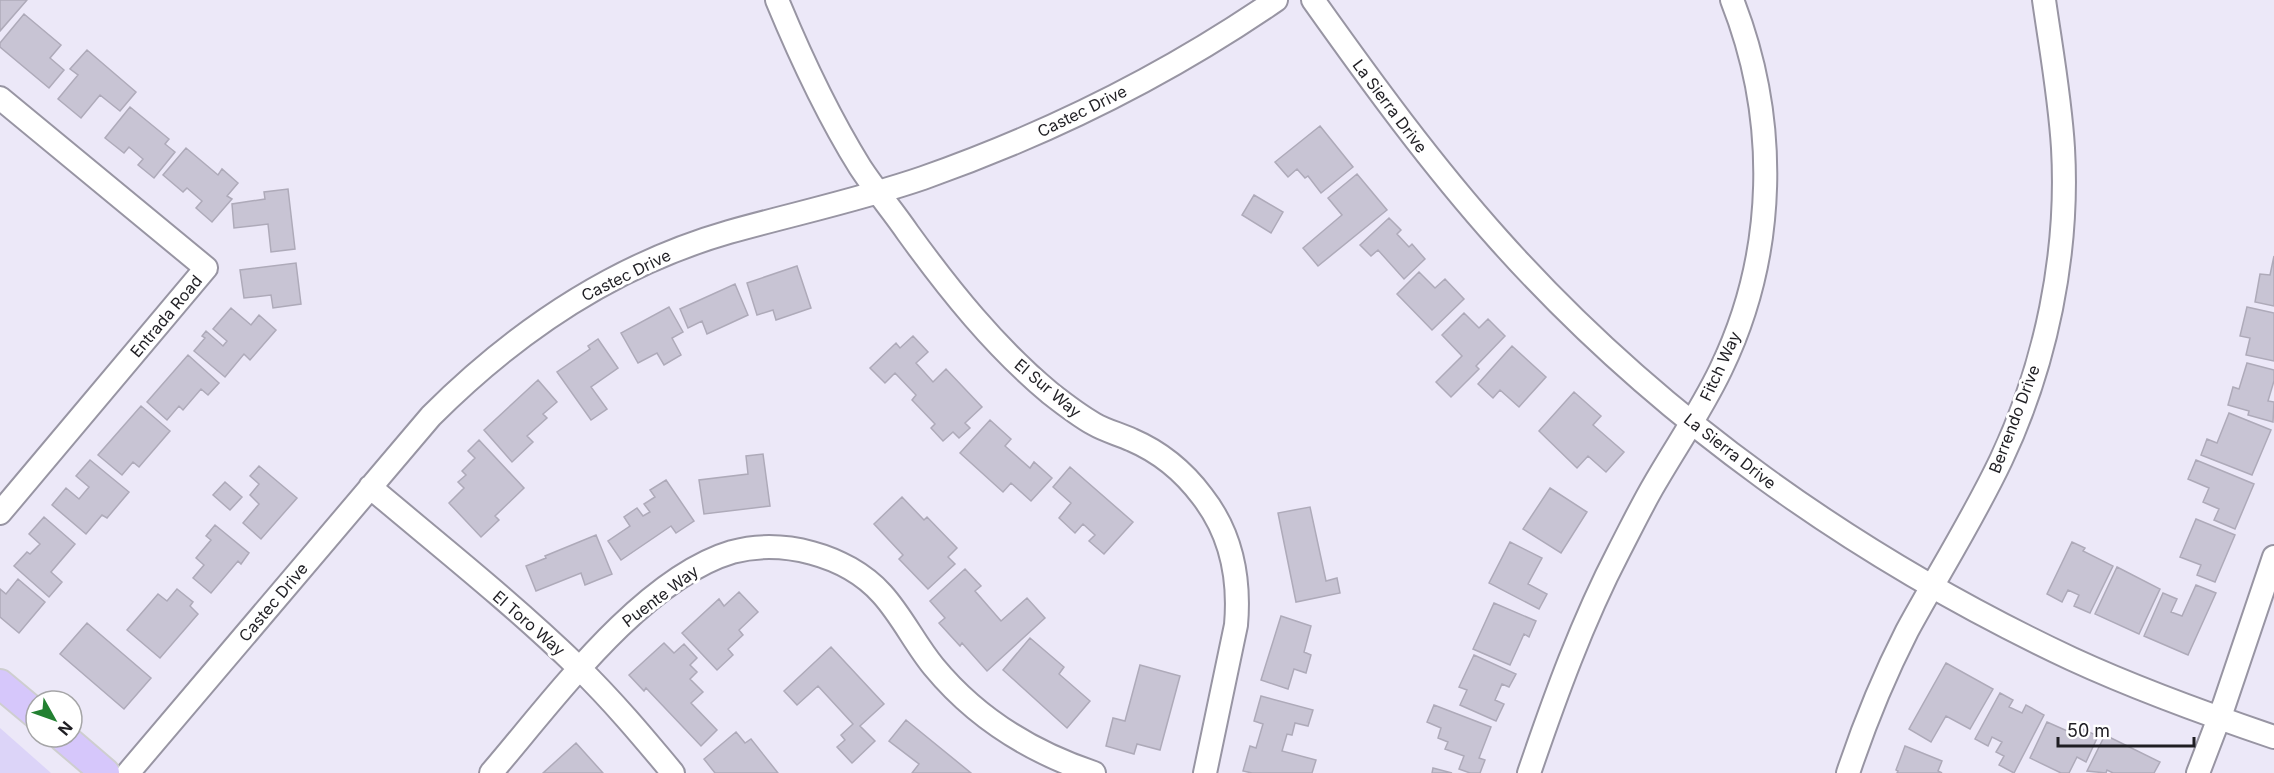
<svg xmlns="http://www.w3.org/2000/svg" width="2274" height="773" font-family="Inter,sans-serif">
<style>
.green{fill:#dcd4f8}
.building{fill:#c8c4d4;stroke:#aeaab9;stroke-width:1.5}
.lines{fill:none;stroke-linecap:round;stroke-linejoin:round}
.minor-casing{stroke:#9895a3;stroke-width:26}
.major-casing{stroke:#cececf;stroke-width:32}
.minor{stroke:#fff;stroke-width:22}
.major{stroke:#d6c7fb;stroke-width:28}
.labels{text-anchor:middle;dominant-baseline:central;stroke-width:6;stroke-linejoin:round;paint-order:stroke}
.street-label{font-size:16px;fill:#1f1e23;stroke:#fff}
</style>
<rect width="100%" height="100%" fill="#ece8f8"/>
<path class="green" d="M0 728 51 773H0Z"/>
<path class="building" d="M0 0H27L0 31Z
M24 14 61 45 50 58 64 70 49 88 0 47V43Z
M87 50 136 92 120 111 100 95 81 118 58 99 78 75 70 69Z
M130 107 169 139 165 144 175 152 154 178 138 165 143 159 129 147 124 153 105 138Z
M1320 126 1353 167 1321 193 1308 176 1305 178 1297 169 1288 177 1275 162Z
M186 148 218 175 222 169 238 183 227 196 232 199 212 222 196 208 202 201 187 188 183 192 163 175Z
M1357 174 1387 210 1318 266 1303 248 1342 215 1328 198Z
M288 189 295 249 271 252 268 224 234 228 232 204 265 199 264 192Z
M1254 195 1283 212 1271 233 1242 215Z
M1389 218 1401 230 1397 234 1409 247 1412 244 1425 259 1404 279 1378 250 1371 256 1360 245Z
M2274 256V306L2255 302 2260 274 2270 275Z
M296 263 301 304 273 308 271 295 244 298 240 270Z
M797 266 811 308 776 320 773 310 757 315 747 283Z
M1419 272 1435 288 1445 279 1464 299 1432 330 1397 294Z
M735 284 748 315 707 334 702 321 688 328 680 309Z
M669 307 683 332 672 338 681 355 664 365 657 353 638 363 621 333Z
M2247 307 2274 313V361L2246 355 2250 338 2240 336Z
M231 308 251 325 259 315 276 330 250 360 244 354 225 377 194 351 205 338 202 336 206 331 223 346 227 341 213 329Z
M1464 313 1479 328 1488 319 1505 336 1476 366 1479 369 1451 397 1436 382 1462 356 1442 335Z
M913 336 928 352 916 363 933 382 946 369 982 407 965 423 970 428 959 438 953 432 943 441 931 428 935 424 912 400 916 395 895 373 885 383 870 368 896 343 900 348Z
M598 339 618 368 591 387 607 409 591 420 557 372 590 349 588 346Z
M1512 346 1546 377 1519 407 1500 390 1493 398 1478 384Z
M188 355 219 383 208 395 201 389 183 410 179 406 167 420 147 402Z
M2247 363 2274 370V381L2268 401 2274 402 2273 422 2248 415 2249 411 2228 405 2233 387 2239 389Z
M538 380 557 402 543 414 547 418 527 436 533 442 512 462 484 430Z
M1574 392 1601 416 1593 425 1624 452 1606 472 1588 456 1577 468 1539 431Z
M141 406 170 431 139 467 133 462 122 475 98 455Z
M2229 413 2271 430 2252 475 2201 455 2207 439 2217 443Z
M990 420 1011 439 1005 446 1030 468 1034 462 1052 478 1031 501 1011 483 1003 492 960 453Z
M479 440 524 488 495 516 499 520 481 537 449 503 464 488 458 482 466 475 462 471 475 458 468 451Z
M763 454 770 506 704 514 699 480 748 474 746 456Z
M90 460 129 492 107 518 102 515 86 534 52 505 66 488 79 499 89 487 76 476Z
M2196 460 2254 484 2235 529 2214 520 2219 509 2203 502 2209 488 2188 479Z
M259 466 297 498 261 539 243 523 259 504 250 495 259 484 250 476Z
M1070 467 1133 522 1104 554 1089 541 1095 535 1083 524 1075 533 1059 518 1071 503 1053 487Z
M666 480 694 521 676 533 671 526 621 560 608 541 630 526 624 517 637 508 643 516 650 512 644 504 655 497 650 490Z
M225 482 242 497 230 510 213 495Z
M1550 488 1587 512 1561 553 1523 529Z
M902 497 924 520 927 517 957 548 948 557 955 564 928 589 899 559 903 555 874 524Z
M1310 507 1326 581 1337 578 1340 593 1296 602 1278 513Z
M44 517 75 544 51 572 62 582 49 597 14 566 27 552 30 554 40 544 29 534Z
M2196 519 2235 535 2215 582 2197 575 2201 565 2180 557Z
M215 525 249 553 241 564 238 561 211 593 193 578 204 565 196 558 211 540 206 536Z
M596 535 612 574 585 585 581 573 536 591 526 566 546 558 545 556Z
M1510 542 1542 558 1528 584 1547 594 1539 609 1489 583Z
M2072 542 2085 548 2083 551 2113 566 2090 613 2074 606 2079 595 2068 590 2062 602 2047 594Z
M2117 567 2160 589 2139 634 2095 614Z
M965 569 981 586 975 591 1001 621 1027 598 1045 618 987 671 962 643 960 646 939 623 945 618 930 601Z
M18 579 45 602 19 633 0 617V589L6 594Z
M2196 585 2216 593 2188 655 2144 636 2163 593 2177 599 2171 612 2182 616Z
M177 589 193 602 190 606 198 614 160 658 127 630 158 594 167 601Z
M739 592 758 612 739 630 743 635 728 649 733 655 717 670 682 633 719 599 724 606Z
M1494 603 1536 621 1529 637 1524 634 1510 665 1473 649Z
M1281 616 1311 626 1304 652 1311 655 1306 673 1294 669 1288 689 1261 680Z
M87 623 151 678 124 709 60 654Z
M1030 638 1064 667 1059 674 1090 701 1067 728 1003 670Z
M664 643 674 653 684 644 697 658 690 665 697 672 690 679 703 692 691 703 717 730 701 746 646 688 644 691 629 675Z
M831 647 884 704 860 726 875 741 852 763 837 747 845 740 841 735 853 724 818 686 797 705 784 691Z
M1474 655 1516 674 1509 687 1502 684 1495 700 1504 704 1496 721 1460 705 1467 690 1459 687Z
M1946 663 1993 689 1970 729 1946 716 1931 742 1909 729Z
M1140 665 1180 676 1160 750 1137 744 1134 754 1106 746 1113 718 1125 721Z
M2000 693 2013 700 2009 707 2022 713 2026 705 2044 715 2014 773 1999 765 2004 756 1996 752 2002 742 1992 737 1988 746 1975 739Z
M1261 696 1313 710 1308 726 1295 723 1292 735 1287 734 1282 751 1316 760 1312 773H1252L1243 771 1250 746 1256 748 1263 724 1254 721Z
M1434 705 1491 727 1479 758 1485 760 1480 773H1470L1459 769 1464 756 1445 749 1448 742 1438 738 1441 728 1427 722Z
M906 720 971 773H912L919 764 889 741Z
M2047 722 2074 734 2078 727 2098 736 2086 762 2077 757 2069 773H2061L2030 758Z
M736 732 745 743 751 739 778 773H715L704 759Z
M2105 735 2160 762 2154 773H2113L2107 770 2106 773 2087 771Z
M576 743 603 773H543Z
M1905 746 1942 761 1938 771 1942 773H1897L1898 771 1896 770Z
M1433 768 1452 773H1432Z"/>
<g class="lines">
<g class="minor-casing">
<path id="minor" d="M777 0C801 58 827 114 860 167 875 190 893 211 908 233 950 291 995 347 1050 393 1064 404 1078 415 1094 424 1106 431 1119 434 1132 440 1160 452 1184 472 1202 496 1231 533 1240 579 1236 625L1205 773
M1313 0C1372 83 1431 164 1499 240 1657 417 1857 558 2072 659 2137 689 2206 714 2274 737
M0 98 206 268 0 513
M370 487C440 546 512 603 578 667 612 700 643 737 673 773
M128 773 431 416C515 332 614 265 729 232 793 214 859 200 923 178 1048 134 1167 75 1276 0
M491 773C552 702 641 579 732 552 758 545 786 546 812 553 838 560 864 574 882 594 902 616 915 644 934 667 977 719 1031 752 1094 773
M1529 773C1555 697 1582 622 1619 551 1631 528 1642 505 1655 483 1677 445 1702 409 1721 369 1777 253 1779 119 1732 0
M1848 773C1864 725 1884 676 1907 631 1938 574 1973 519 2001 460 2046 365 2069 254 2063 148 2060 98 2051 49 2044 0
M2198 773 2224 705 2274 557"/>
</g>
<g class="major-casing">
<path id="major" d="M0 684 36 714
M63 737 105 773"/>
</g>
<use href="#minor" class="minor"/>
<use href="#major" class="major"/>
</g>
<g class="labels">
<g class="street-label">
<text transform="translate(1390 106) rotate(53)">La Sierra Drive</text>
<text transform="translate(1082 111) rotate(-26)">Castec Drive</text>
<text transform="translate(626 275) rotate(-26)">Castec Drive</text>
<text transform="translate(166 316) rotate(-50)">Entrada Road</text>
<text transform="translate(1720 366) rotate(-65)">Fitch Way</text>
<text transform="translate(1048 388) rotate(40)">El Sur Way</text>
<text transform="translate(2014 419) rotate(-69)">Berrendo Drive</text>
<text transform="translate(1730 451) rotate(38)">La Sierra Drive</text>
<text transform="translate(660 596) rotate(-37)">Puente Way</text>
<text transform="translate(273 602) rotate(-50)">Castec Drive</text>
<text transform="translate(529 623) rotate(41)">El Toro Way</text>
</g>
</g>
<g transform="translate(54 719) rotate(130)"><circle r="28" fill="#ffffff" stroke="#a5a5a7" stroke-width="1.5"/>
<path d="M0-4.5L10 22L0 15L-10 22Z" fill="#228031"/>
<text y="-9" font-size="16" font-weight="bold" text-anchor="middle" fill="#1f1e23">N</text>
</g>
<path d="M2058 737v9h136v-9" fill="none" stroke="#1f1e23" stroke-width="3"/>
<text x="2067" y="737" font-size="18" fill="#1f1e23" stroke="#ffffff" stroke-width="4.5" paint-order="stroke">50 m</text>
</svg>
